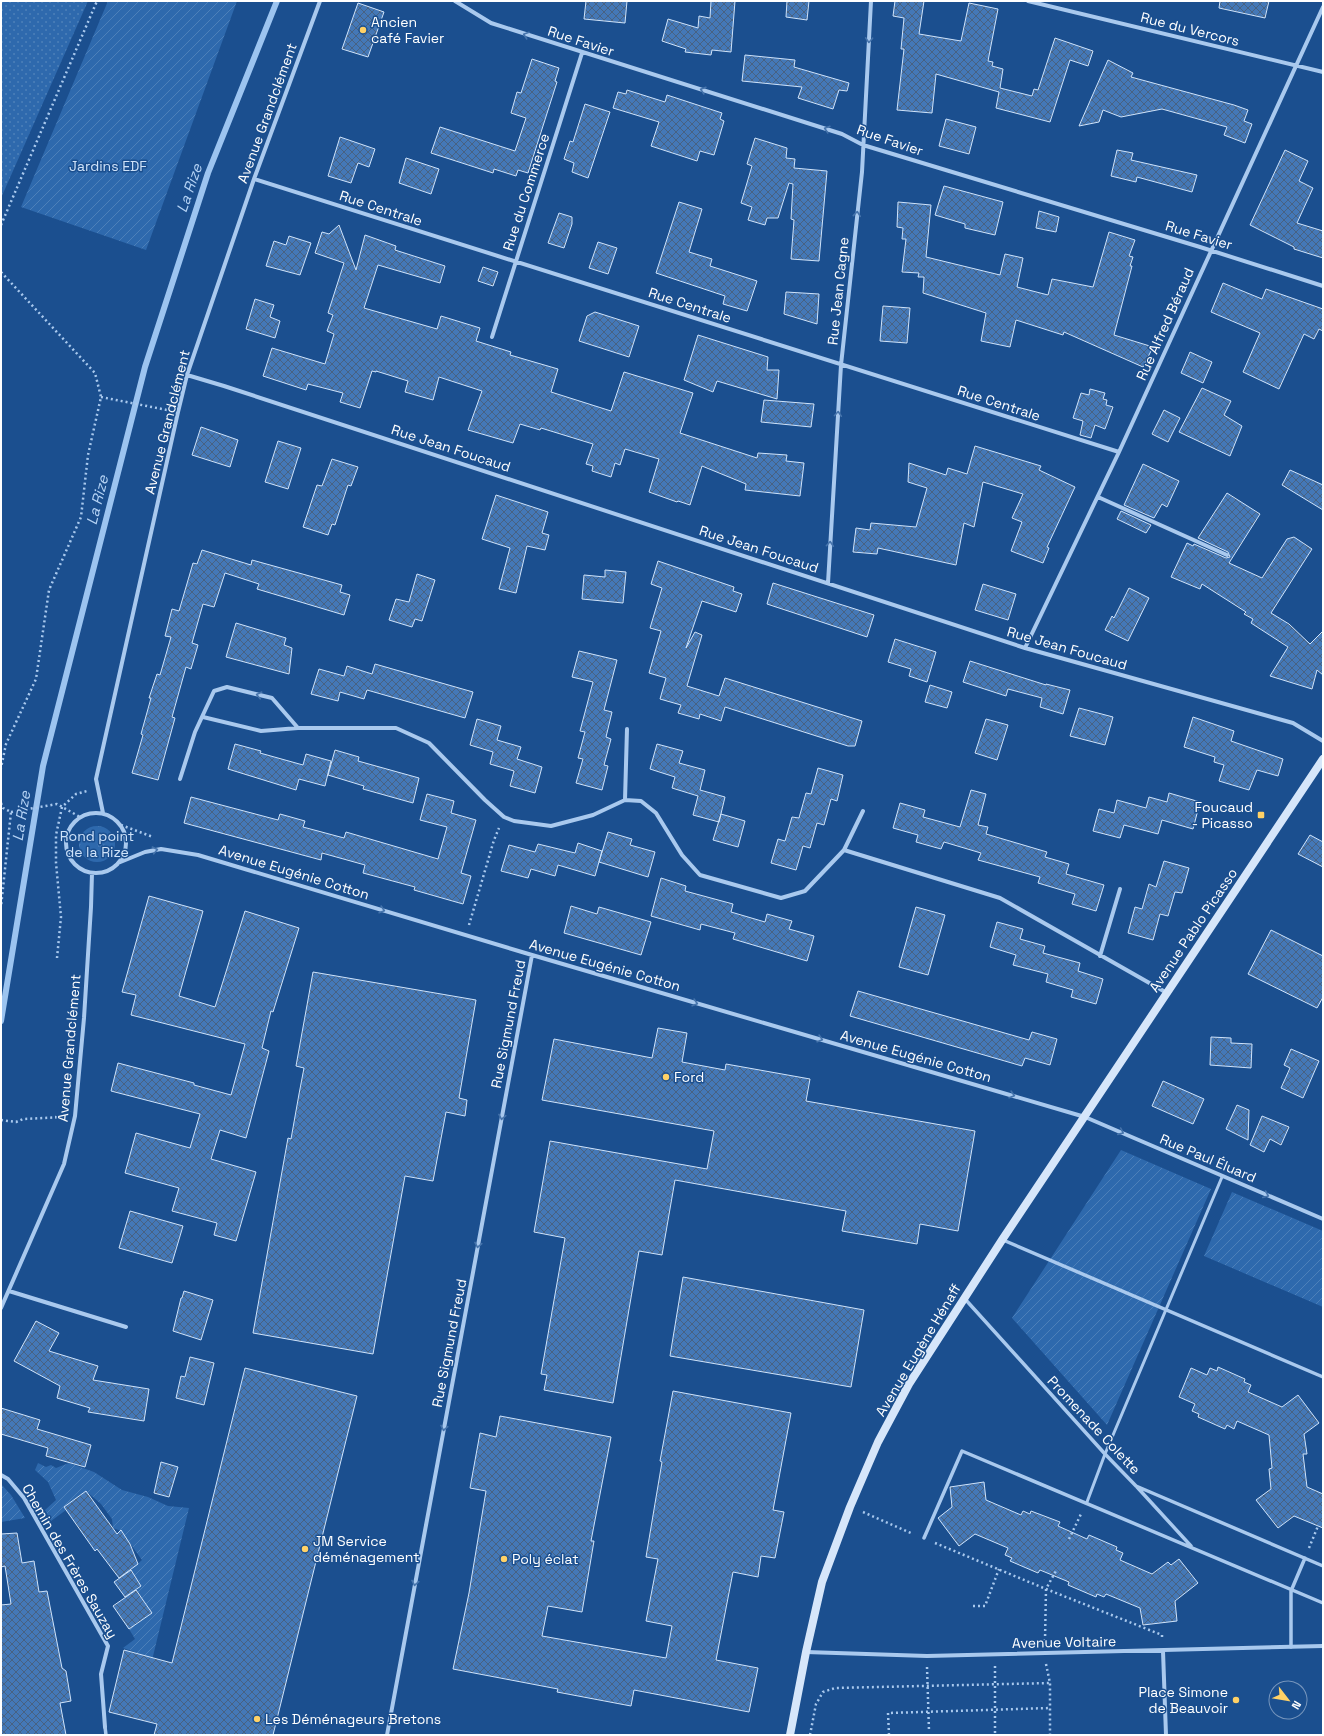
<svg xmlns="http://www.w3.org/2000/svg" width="1324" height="1736" font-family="'Space Grotesk',sans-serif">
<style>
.grass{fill:url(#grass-dots)}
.park{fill:url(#park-tufts)}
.garden{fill:url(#garden-furrows)}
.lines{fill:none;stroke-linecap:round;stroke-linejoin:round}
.stream{stroke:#9cc4f0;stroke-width:6}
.building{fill:url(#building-cross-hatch);stroke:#cfe3fa}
.path{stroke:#a9c9ee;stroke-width:2.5;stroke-dasharray:2 3;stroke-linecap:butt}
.service{stroke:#a9c9ee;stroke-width:3}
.pedestrian{stroke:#a9c9ee;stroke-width:3.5}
.minor{stroke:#a9c9ee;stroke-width:4}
.secondary{stroke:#d6e6fa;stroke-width:8}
.oneway{stroke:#4674ac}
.poi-dot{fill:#ffd166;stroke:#1b4f8f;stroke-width:1.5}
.labels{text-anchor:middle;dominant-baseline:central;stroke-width:3;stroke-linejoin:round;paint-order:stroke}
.poi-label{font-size:14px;fill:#fff;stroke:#1b4f8f;text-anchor:start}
.street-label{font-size:14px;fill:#fff;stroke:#1b4f8f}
.park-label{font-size:14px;fill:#cfe3fa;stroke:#1b4f8f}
.water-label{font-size:15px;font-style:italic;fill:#b5d3f5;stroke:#1b4f8f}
</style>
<defs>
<pattern id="grass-dots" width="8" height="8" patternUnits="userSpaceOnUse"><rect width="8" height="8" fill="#2e69ad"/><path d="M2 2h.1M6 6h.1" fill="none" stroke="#4d80b9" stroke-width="1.8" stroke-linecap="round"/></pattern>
<pattern id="park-tufts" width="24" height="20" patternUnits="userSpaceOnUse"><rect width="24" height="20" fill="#2e69ad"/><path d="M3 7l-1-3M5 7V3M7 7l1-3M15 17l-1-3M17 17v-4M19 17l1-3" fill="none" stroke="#4d80b9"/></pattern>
<pattern id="garden-furrows" width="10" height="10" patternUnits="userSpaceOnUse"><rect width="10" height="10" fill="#2e69ad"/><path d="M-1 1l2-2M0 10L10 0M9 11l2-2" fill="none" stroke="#4d80b9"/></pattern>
<pattern id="building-cross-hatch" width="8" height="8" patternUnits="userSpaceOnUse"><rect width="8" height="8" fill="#4478b7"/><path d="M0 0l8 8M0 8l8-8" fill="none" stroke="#486282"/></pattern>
</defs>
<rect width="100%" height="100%" fill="#1b4f8f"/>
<path class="grass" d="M1 1H88L1 198Z"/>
<path class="park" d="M79 844a18 18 0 1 1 36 0a18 18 0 1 1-36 0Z"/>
<path class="garden" d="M108 1H237L146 250 21 207Z
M1121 1150 1211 1189 1107 1425 1012 1318Z
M1232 1192 1323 1231V1307L1204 1256Z
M38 1463 46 1467 51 1465 56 1468 69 1463 94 1472 122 1490 148 1497 168 1506 189 1508 138 1718 128 1716 143 1655 123 1648 135 1639 129 1629 152 1613 136 1590 141 1585 131 1570 142 1560 121 1531 113 1528 112 1519 101 1504 86 1491 64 1507 66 1510 51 1521 45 1510 56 1500 48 1482 35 1470Z
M1 1484 11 1495 25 1518 1 1522Z"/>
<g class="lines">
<path class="stream" d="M1 1021 43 766 145 367 208 173 277 1"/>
</g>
<path class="building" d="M586 1H627L625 23 584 19Z
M711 1H735L731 52 712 50 711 55 685 52 686 49 662 41 668 19 698 28 699 16 710 18Z
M787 1H809L807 20 786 17Z
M895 1H924L919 34 961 41 969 3 998 9 988 61 993 62 992 66 1003 69 1000 88 1032 96 1034 89 1038 90 1055 38 1093 51 1088 66 1070 60 1050 122 996 108 999 92 936 74 932 113 897 110 904 49H901L904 18 893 16Z
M1220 1H1269L1265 18 1219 8Z
M358 3 384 12 368 57 342 49Z
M745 55 795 60 794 67 849 83 847 91 839 90 833 109 798 98 802 87 742 81Z
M532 59 559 68 555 81 557 82 528 173 518 170 516 176 494 169 493 173 431 153 440 127 515 151 526 118 511 113 517 92 521 93Z
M1108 60 1133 73 1131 77 1234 105 1248 110 1244 121 1252 124 1245 143 1224 135 1227 127 1162 109 1121 117 1103 110 1099 122 1079 126Z
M627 90 665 102 667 95 722 113 720 119 724 121 714 155 700 151 697 161 651 146 659 122 613 108 618 92 626 94Z
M585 104 610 112 588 178 572 172 574 163 564 159 570 141 573 142Z
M946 119 976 127 969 154 939 146Z
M340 137 375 149 369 167 358 163 351 183 328 176Z
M755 138 787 148 786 158 795 159 794 168 827 171 819 261 791 259 794 220 791 219 793 184 789 183 778 218H767L765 225 748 220 752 207 741 203 752 166 747 164Z
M1117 150 1133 153 1131 160 1197 175 1192 192 1137 177 1136 182 1111 176Z
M1285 150 1308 161 1299 181 1313 188 1297 223 1323 231V258L1294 249V247L1250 225Z
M406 158 439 169 431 194 399 183Z
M944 186 1003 202 995 235 965 228V224L935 215Z
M679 202 702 209 689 252 712 259 710 266 757 281 747 311 723 304 725 296 656 273Z
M898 202 931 205 926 257 1000 275 1005 254 1023 258 1017 287 1048 295 1052 279 1093 287 1109 232 1135 240 1129 256 1133 257 1130 266H1132L1114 335 1153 347 1143 367 1064 332 1063 335 1016 320 1010 347 981 341 986 313 923 293 924 277H918L919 273 902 272 906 239H902L903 228 897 227Z
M1039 211 1059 217 1056 232 1036 228Z
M559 213 572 217V224L564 248 548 243Z
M339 225 356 270 365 235 396 246 395 250 445 266 440 283 378 265 364 308 437 329 441 316 480 328 476 341 511 352 510 355 558 369 551 392 611 411 624 372 693 393 680 433 757 458 758 453 787 455 786 461 804 463 800 496 745 490 746 484 702 466 690 505 678 501 677 502 649 492 659 459 625 449 620 465 615 463 611 477 592 471 593 466 586 464 593 444 541 428 540 430 520 424 513 443 468 430 482 391 439 377 433 400 405 392 408 381 376 371V372L372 371 360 408 340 402 343 393 308 384 306 390 263 376 272 348 325 364 334 334 327 331 333 315 328 313 344 263 315 253 322 232 329 234Z
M289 236 311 243 300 275 266 266 274 241 286 245Z
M598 242 617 248 608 274 589 268Z
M483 267 498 272 493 286 478 281Z
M1223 283 1262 299 1266 289 1323 309V331L1319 329 1314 339 1304 334 1279 389 1243 372 1260 333 1211 312Z
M786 292 819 294 817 324 784 314Z
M255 299 274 305 270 317 280 321 275 338 246 329Z
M883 306 910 308 907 343 880 341Z
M595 312 639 326 629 357 579 341 587 316Z
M698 335 768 357 767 370H779L777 399 717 381 713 392 684 380Z
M1190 352 1212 362 1203 383 1181 373Z
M1202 388 1231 401 1224 415 1242 426 1230 456 1179 432Z
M1090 389 1105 393 1103 399 1107 400 1106 405 1113 407 1105 429 1095 425 1091 438 1080 435 1083 421 1073 418 1081 393 1089 395Z
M764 400 814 404 811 427 761 422Z
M1164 410 1180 418 1168 442 1152 434Z
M201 427 238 440 230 467 192 455Z
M278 441 301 448 288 489 265 482Z
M975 446 1041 466 1039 470 1075 487 1047 547 1049 548 1043 563 1011 551 1022 522 1012 518 1023 494 983 482 974 527 964 523 956 565 878 548 877 554 853 552 856 528 870 530 871 523 916 527 927 488 908 482 909 463 946 475 948 468 967 474Z
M332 459 358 467 351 486 348 485 335 525 332 524 328 535 303 527 317 485 322 486Z
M1143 464 1179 481 1167 507 1162 504 1154 518 1124 505Z
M1290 470 1323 485V510L1282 485Z
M1227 493 1260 514 1229 563 1262 578 1287 539 1294 537 1312 549 1271 613 1289 624 1310 644 1323 631V675L1317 670 1312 689 1270 676 1288 647 1251 623 1253 619 1244 614 1246 612 1202 584 1200 589 1171 577 1187 543 1193 546 1194 544 1226 558 1230 557 1228 552 1198 538Z
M496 495 548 512 542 533 549 535 545 550 527 546 516 593 499 589 510 548 482 539Z
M1121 511 1151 525 1146 533 1117 519Z
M202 550 251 565 252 560 342 585 340 592 350 595 344 615 257 589 259 584 225 573 214 607 203 604 192 643 198 645 191 669 186 667 172 717 175 718 158 780 132 773 143 735 141 734 151 698H149L157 674 160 675 171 637 165 636 172 609 179 611 193 563 197 564Z
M658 561 734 587 733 591 742 594 736 612 702 601 686 648 695 632 702 635 687 686 719 696 725 678 862 721 855 746H848L725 707 721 721 700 714 699 719 678 713 681 705 660 699 666 678 649 673 661 631 650 628 662 588 651 584Z
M605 570 626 572 623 603 582 599 584 575 605 577Z
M417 574 435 580 422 621 415 619 412 627 389 620 396 599 409 602Z
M773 583 874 615 867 637 767 604Z
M983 584 1016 594 1008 620 975 610Z
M1129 588 1149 598 1128 641 1105 630 1112 616 1114 618Z
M236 623 286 638 284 645 292 648 289 674 226 657Z
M895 639 936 652 927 682 909 676 911 669 888 662Z
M579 651 617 660 604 710 612 712 606 737 611 739 604 765 608 766 602 790 576 783 583 759 578 758 585 732 580 731 593 682 572 677Z
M970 661 1046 685V684L1070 690 1063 714 1040 707 1042 698 1008 689 1006 696 963 682Z
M375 664 473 692 465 718 367 690 364 699 340 692 338 701 311 694 319 669 344 676 347 666 372 674Z
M930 685 952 692 947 708 925 702Z
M1079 708 1113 717 1105 745 1070 736Z
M1193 717 1234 731 1231 741 1283 759 1278 776 1257 770 1249 790 1219 781 1224 765 1214 762 1215 757 1184 747Z
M477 719 501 726 497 740 521 747 517 759 542 767 535 793 510 786 514 771 490 764 493 752 470 745Z
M986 719 1008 725 997 760 975 753Z
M235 744 261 751 260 753 303 765 306 754 331 761 325 786 299 779 296 790 228 769Z
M657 744 683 751 679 763 705 770 700 790 725 797 719 822 693 815 698 796 672 788 675 777 650 769Z
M335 750 359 757 358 761 419 778 413 803 363 789 364 786 328 775Z
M818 768 843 775 837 801 831 799 824 825 817 823 810 848 803 846 796 870 771 863 778 839 785 841 792 817 799 818 806 793 811 794Z
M971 790 986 794 978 825 988 827 986 834 1047 852 1045 857 1069 864 1066 874 1104 885 1096 911 1072 904 1075 894 1038 883 1040 877 978 860 981 853 944 842 941 849 916 842 918 835 893 828 900 803 925 810 923 817 960 827Z
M1169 793 1200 802 1193 829 1162 820 1158 834 1124 825 1120 838 1093 831 1099 809 1114 813 1117 800 1146 808 1149 797 1167 802Z
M427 794 454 801 451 813 476 820 461 873 471 876 463 904 414 890 415 887 363 873 365 865 322 853 321 860 184 823 191 797 278 820 280 814 305 821 303 827 344 838 346 832 438 859 447 827 420 820Z
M721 814 745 821 738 847 713 840Z
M608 832 632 839 630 845 655 852 648 877 599 862Z
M1310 835 1323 842V867L1298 854Z
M578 843 602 851 595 876 558 865 555 876 531 869 528 878 501 871 509 845 535 852 538 844 575 853Z
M1164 861 1189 868 1182 893 1175 892 1168 916 1160 914 1153 940 1128 933 1135 907 1142 909 1149 884 1156 887Z
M661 878 686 886 685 891 733 904 731 912 765 922 767 914 792 921 789 929 814 936 807 961 733 939 735 933 701 924 700 930 651 916Z
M149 896 203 911 179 996 215 1007 245 911 299 928 273 1012 271 1011 262 1048 269 1051 246 1138 220 1130 211 1159 256 1172 236 1241 214 1235 217 1223 172 1211 179 1188 125 1173 136 1133 190 1148 200 1114 111 1091 118 1063 194 1083V1085L231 1095 245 1044 131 1015 136 995 122 992Z
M571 906 597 914 599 907 651 922 641 955 564 933Z
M916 907 945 915 928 975 899 967Z
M997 922 1023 929 1020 939 1045 946 1043 953 1080 963 1078 971 1103 979 1096 1004 1071 997 1073 990 1046 982 1048 974 1013 965 1016 955 990 947Z
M1271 930 1323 956V997L1317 1008 1248 974Z
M313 972 476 1000 459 1098 467 1100 465 1116 446 1112 433 1181 405 1176 373 1354 253 1333 288 1138 291 1139 299 1094 304 1068 296 1066Z
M858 991 1029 1040 1032 1032 1057 1039 1050 1065 1025 1058 1022 1066 850 1016Z
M658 1028 687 1033 682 1062 725 1070 726 1064 810 1079 806 1101 975 1131 958 1231 920 1224 917 1244 842 1231 846 1211 675 1180 662 1255 639 1251 613 1403 544 1390 547 1375 541 1374 565 1238 534 1232 550 1141 707 1169 714 1131 542 1100 554 1039 652 1058Z
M1211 1037 1231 1038V1043L1252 1044 1251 1068 1210 1065Z
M1291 1049 1319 1061 1303 1098 1281 1088 1290 1068 1284 1065Z
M1163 1081 1204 1099 1193 1124 1152 1106Z
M1237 1105 1249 1110 1248 1140 1226 1129Z
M1262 1116 1289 1127 1281 1145 1270 1139 1264 1152 1250 1145Z
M130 1211 183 1226 172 1263 119 1248Z
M683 1277 864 1310 851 1387 670 1356Z
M184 1291 213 1300 201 1340 173 1331 181 1298H182Z
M36 1321 59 1333 49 1351 98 1366 93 1380 149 1389 144 1421 88 1412 90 1408 57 1398 60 1386 14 1361Z
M190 1357 214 1363 204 1405 176 1398 181 1376 185 1377Z
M1218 1367 1245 1379 1244 1382 1251 1385 1248 1392 1282 1407 1298 1395 1319 1423 1304 1434 1307 1454H1303L1307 1487 1323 1494V1528L1294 1516 1278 1528 1256 1500 1271 1489 1269 1469 1272 1468 1269 1435 1237 1421 1234 1429 1227 1425 1225 1429 1198 1417 1199 1414 1192 1411 1195 1404 1179 1397 1191 1368 1207 1375 1210 1368 1217 1371Z
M245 1368 357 1396 273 1735H154L157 1724 109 1712 124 1650 172 1663Z
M673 1391 791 1413 773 1510 784 1512 775 1558 761 1556 758 1577 733 1572 716 1660 758 1668 749 1712 634 1690 631 1706 557 1692 558 1689 453 1669 469 1593 486 1491 470 1488 480 1433 496 1437 500 1416 611 1437 591 1541H594L582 1612 548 1606 542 1636 666 1658 672 1626 646 1621 658 1559 646 1557 662 1462 660 1461Z
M1 1408 40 1420 37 1429 91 1445 85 1467 46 1456 48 1448 1 1434Z
M161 1462 178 1467 169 1497 154 1493Z
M984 1482 986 1500 1021 1515 1023 1511 1030 1514 1031 1511 1060 1522 1058 1526 1087 1539 1089 1535 1117 1547 1116 1550 1123 1553 1120 1560 1152 1574 1168 1562 1171 1565 1179 1559 1198 1583 1175 1601 1177 1621 1143 1625 1140 1608 1106 1594 1104 1597 1097 1594 1096 1597 1068 1585 1069 1582 1040 1570 1038 1573 1010 1561 1012 1558 1005 1555 1008 1548 975 1534 959 1546 938 1518 952 1507 950 1487Z
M86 1491 117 1534 121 1530 130 1544 138 1564 119 1578 97 1549 95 1551 64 1507Z
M17 1533 22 1563 34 1561 39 1592 47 1591 62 1668 66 1671 71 1701 60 1703 66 1735H1V1605L11 1604 5 1566 1 1567V1534Z
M131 1570 141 1586 125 1597 114 1582Z
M136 1590 152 1613 129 1629 113 1606Z"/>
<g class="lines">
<path class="path" d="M1 225 97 1
M1 272 95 373 101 397 88 455 81 517 49 590 36 679 6 744 1 768
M101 397 167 410
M1 803 3 808 11 812 1 907
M11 812 57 804 80 817
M121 825 153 837
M469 925 494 840 499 828
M57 958 61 917 56 863V835L62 807 76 794 87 791
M1 1120 16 1122 23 1119 63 1117H55
M863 1512 913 1534
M1069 1539 1081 1514
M935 1543 1046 1589 1162 1635V1639
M1309 1548 1318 1526
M973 1606H985L999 1569
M1045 1641 1046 1589 1057 1569
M1046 1664 1050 1683V1735
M995 1666V1735
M927 1667 929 1731
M810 1735 816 1704 823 1692 835 1688 1050 1683
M889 1735 888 1713 1050 1708"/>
<path class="service" d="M1087 1502 1105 1454 1222 1177"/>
<path class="pedestrian" d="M1003 1240 1323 1377
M965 1299 1105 1454 1136 1486 1323 1566
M1137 1487 1191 1546
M924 1538 962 1451 1323 1603
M1291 1647V1591L1305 1558
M105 1727 106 1735"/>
<path class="minor" d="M455 1 491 23 842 134 863 145 1200 247 1323 286
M1028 1 1323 72
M254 179 1119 452
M492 337 582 53
M187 375 224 386 1025 648 1293 723 1323 741
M1098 497 1227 555
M828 583 841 365 862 172 871 1
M1025 648 1119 452 1323 7
M203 717 261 731 298 728H396L429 743 485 800 504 817 514 821 551 826 593 815 625 800 641 801 656 813 682 855 700 875 781 898 805 891 844 850 1000 898 1167 993
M180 779 195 732 214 691 227 687 272 698 298 728
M625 800 627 729
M103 813 96 779 178 412 187 375 254 179 320 1
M66 843a30 30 0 1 1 60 0a30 30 0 1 1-60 0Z
M844 850 863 811
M118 863 145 852 161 849 198 855 532 955 1085 1117 1323 1219
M1100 956 1120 889
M9 1291 126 1327
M1 1308 64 1164 75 1116 84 1018 91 907 92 873
M1 1475 8 1479 24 1498 108 1646 101 1674 105 1727
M1163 1651 1166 1735
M806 1652 927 1656 1323 1646
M387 1735 532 955"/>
<path class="secondary" d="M790 1735 806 1652 822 1582 850 1507 878 1442 909 1384 1002 1240 1323 759"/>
</g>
<defs><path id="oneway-chevron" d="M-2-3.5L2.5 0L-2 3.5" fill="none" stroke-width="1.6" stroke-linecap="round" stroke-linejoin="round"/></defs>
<g class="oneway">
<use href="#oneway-chevron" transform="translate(526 35) rotate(-162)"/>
<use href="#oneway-chevron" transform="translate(869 40) rotate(93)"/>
<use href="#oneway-chevron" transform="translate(703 90) rotate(-163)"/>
<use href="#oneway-chevron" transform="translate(827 129) rotate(-163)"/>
<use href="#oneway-chevron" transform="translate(857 214) rotate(-84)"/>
<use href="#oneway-chevron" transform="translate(838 414) rotate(-86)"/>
<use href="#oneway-chevron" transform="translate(830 544) rotate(-86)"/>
<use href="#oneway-chevron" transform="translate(259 695) rotate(-167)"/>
<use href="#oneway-chevron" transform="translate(155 850) rotate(-12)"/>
<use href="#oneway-chevron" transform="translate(382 910) rotate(17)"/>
<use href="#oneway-chevron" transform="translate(695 1003) rotate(16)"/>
<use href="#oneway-chevron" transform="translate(820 1039) rotate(16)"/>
<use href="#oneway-chevron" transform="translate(1012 1095) rotate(16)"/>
<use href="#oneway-chevron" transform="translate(502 1117) rotate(101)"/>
<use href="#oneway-chevron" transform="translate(1121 1132) rotate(24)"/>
<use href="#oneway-chevron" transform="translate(1266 1195) rotate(23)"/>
<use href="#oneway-chevron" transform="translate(478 1245) rotate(101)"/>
<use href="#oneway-chevron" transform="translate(444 1428) rotate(101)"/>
<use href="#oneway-chevron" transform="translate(415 1583) rotate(101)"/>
</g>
<g class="poi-dot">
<circle cx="363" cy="30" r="4"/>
<rect x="1257" y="811" width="8" height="8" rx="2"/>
<circle cx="666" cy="1077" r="4"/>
<circle cx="305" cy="1549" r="4"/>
<circle cx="504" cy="1559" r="4"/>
<circle cx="1236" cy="1700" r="4"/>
<circle cx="257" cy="1719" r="4"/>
</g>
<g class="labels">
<g class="poi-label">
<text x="371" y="22">Ancien<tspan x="371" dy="16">café Favier</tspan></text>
<text x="1253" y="807" text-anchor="end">Foucaud<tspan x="1253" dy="16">- Picasso</tspan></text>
<text x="674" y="1077">Ford</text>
<text x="313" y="1541">JM Service<tspan x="313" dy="16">déménagement</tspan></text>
<text x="512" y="1559">Poly éclat</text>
<text x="1228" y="1692" text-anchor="end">Place Simone<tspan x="1228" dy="16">de Beauvoir</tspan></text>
<text x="265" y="1719">Les Déménageurs Bretons</text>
</g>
<g class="street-label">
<text transform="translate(1190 29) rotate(14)">Rue du Vercors</text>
<text transform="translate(581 41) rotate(18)">Rue Favier</text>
<text transform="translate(267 113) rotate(-70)">Avenue Grandclément</text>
<text transform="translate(890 140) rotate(19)">Rue Favier</text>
<text transform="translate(526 192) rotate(-72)">Rue du Commerce</text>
<text transform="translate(381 208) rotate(18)">Rue Centrale</text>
<text transform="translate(1199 235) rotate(17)">Rue Favier</text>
<text transform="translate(838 291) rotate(-84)">Rue Jean Cagne</text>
<text transform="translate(690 305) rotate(18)">Rue Centrale</text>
<text transform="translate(1165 324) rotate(-66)">Rue Alfred Béraud</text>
<text transform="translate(999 403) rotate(18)">Rue Centrale</text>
<text transform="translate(167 422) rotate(-76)">Avenue Grandclément</text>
<text transform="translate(451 448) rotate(18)">Rue Jean Foucaud</text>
<text transform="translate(759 549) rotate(18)">Rue Jean Foucaud</text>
<text transform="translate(1067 648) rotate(16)">Rue Jean Foucaud</text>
<text transform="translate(294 872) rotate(17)">Avenue Eugénie Cotton</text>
<text transform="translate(1193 930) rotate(-56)">Avenue Pablo Picasso</text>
<text transform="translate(605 965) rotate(16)">Avenue Eugénie Cotton</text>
<text transform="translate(508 1024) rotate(-79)">Rue Sigmund Freud</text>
<text transform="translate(69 1048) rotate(-85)">Avenue Grandclément</text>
<text transform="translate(916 1056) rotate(16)">Avenue Eugénie Cotton</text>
<text transform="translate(1208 1158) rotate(23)">Rue Paul Éluard</text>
<text transform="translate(449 1343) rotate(-79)">Rue Sigmund Freud</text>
<text transform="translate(918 1350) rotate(-59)">Avenue Eugène Hénaff</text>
<text transform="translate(1094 1425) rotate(47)">Promenade Colette</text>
<text transform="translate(70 1561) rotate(60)">Chemin des Frères Sauzay</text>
<text transform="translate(1064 1642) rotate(-1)">Avenue Voltaire</text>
</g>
<g class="park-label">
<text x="108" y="166">Jardins EDF</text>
<text x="97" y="836">Rond point<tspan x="97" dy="16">de la Rize</tspan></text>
</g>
<g class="water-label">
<text transform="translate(189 188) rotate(-71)">La Rize</text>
<text transform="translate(97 500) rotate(-76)">La Rize</text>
<text transform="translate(21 816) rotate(-81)">La Rize</text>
</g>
</g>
<rect width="1324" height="1736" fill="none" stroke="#ffffff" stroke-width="4"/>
<g transform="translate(1288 1700) rotate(121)"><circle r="19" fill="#1b4f8f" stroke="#7695bc"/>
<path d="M0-3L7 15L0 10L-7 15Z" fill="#ffd166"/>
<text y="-6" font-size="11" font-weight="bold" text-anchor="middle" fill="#ffffff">N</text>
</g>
</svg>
